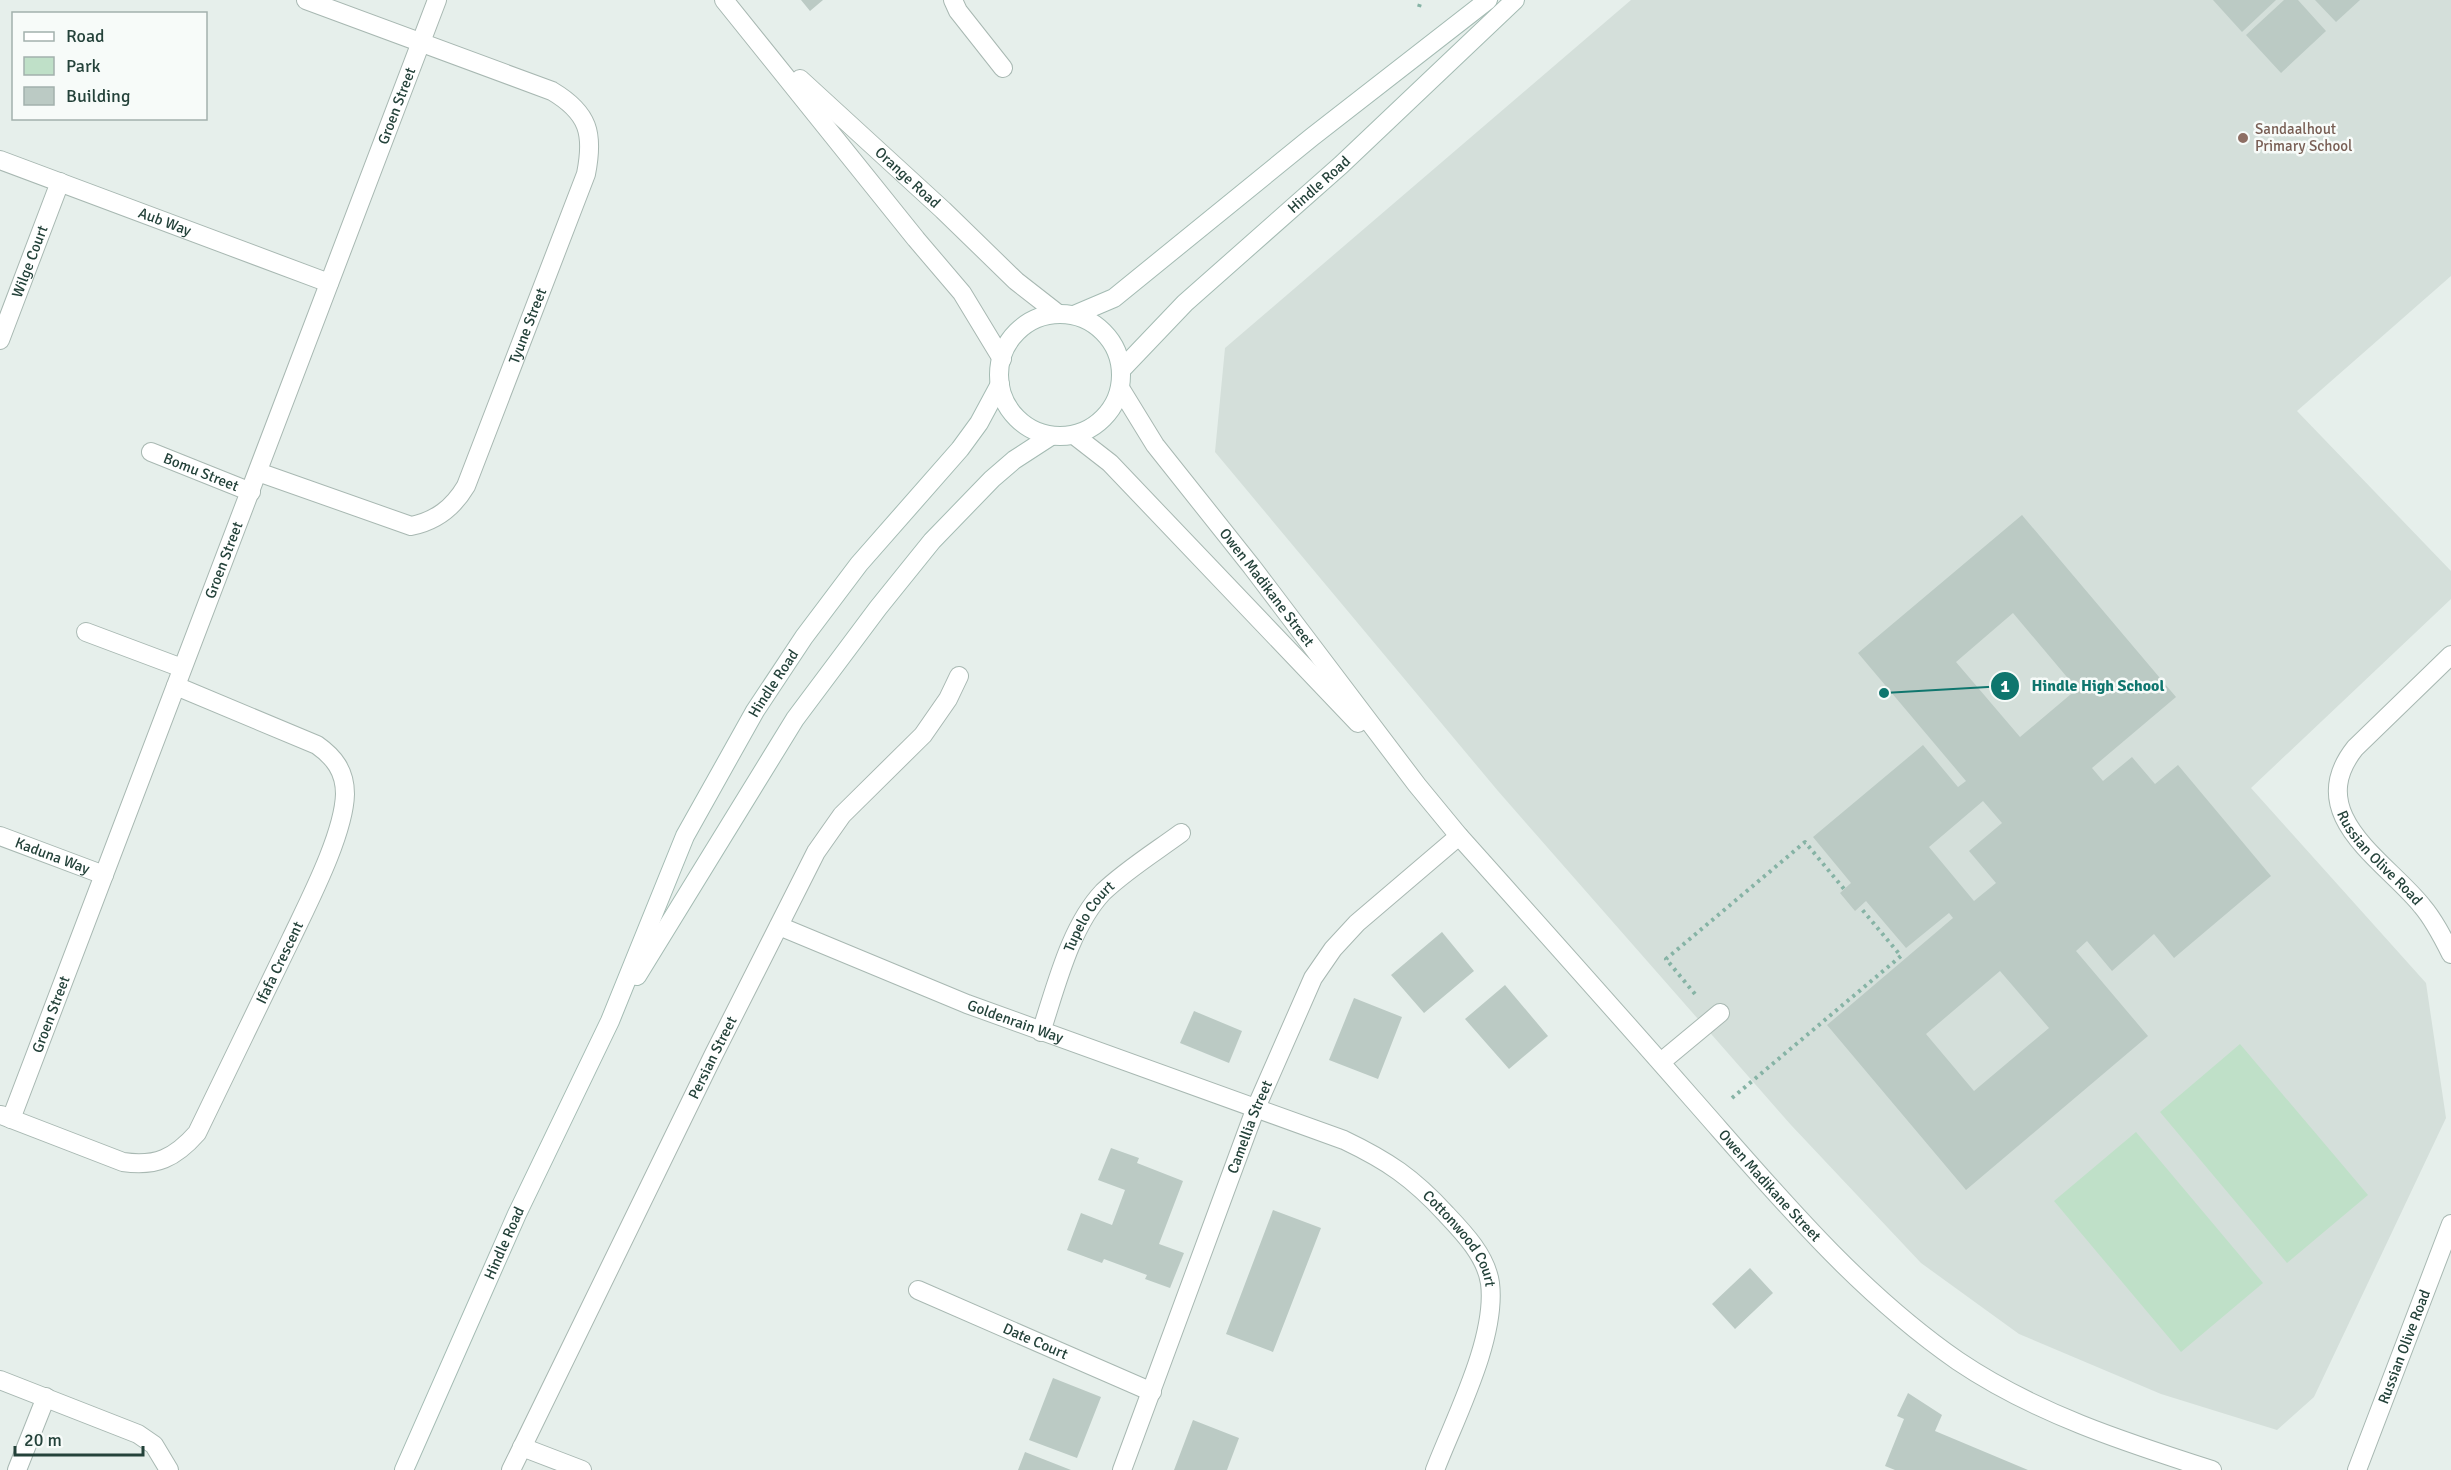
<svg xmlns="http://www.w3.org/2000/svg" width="2451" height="1470" font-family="Signika,sans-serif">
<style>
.built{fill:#d4dfda}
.green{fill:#bfe0c8}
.building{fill:#bbcac4;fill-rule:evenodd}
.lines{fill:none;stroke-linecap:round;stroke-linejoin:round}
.service-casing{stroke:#a8b8b2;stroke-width:20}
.minor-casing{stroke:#a8b8b2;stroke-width:20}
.tertiary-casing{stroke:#a8b8b2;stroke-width:20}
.secondary-casing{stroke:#a4bbb3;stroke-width:20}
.path{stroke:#86b3a5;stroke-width:4;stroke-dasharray:3 4.5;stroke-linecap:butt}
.service{stroke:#fff;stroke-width:18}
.minor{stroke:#fff;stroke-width:18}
.tertiary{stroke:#fff;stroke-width:18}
.secondary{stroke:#fff;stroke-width:18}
.education-dot{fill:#8d6e63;stroke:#f7fbf9;stroke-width:2}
.labels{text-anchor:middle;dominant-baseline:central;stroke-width:5;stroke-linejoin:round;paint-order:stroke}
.street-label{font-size:15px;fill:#24423a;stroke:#f7fbf9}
.education-label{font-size:15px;fill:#785e54;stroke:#f7fbf9;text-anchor:start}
.leader{fill:none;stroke:#0f766e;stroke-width:2}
.callout-dot{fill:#0f766e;stroke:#f7fbf9;stroke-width:2}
.mark-label{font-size:18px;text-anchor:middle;font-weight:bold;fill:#fff}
.callout-label{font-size:16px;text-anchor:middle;font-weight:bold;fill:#0f766e;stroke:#f7fbf9;stroke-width:5;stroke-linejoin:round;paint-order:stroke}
</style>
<rect width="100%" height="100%" fill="#e6efeb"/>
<path class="built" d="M1631 0H2451V276L2297 411 2451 571V599L2251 788 2426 983 2446 1118 2314 1397 2277 1430 2161 1394 2019 1334 1921 1263 1791 1125 1498 791 1215 452 1225 348Z"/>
<path class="green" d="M2240 1044 2368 1195 2287 1263 2160 1112Z
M2136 1132 2263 1283 2181 1352 2054 1201Z"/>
<path class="building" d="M801 0H823L810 11Z
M2213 0H2276L2242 32Z
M2284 0H2298L2326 31 2281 73 2246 35Z
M2315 0H2360L2336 22Z
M2022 515 2176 697 2092 768 2103 781 2132 757 2155 784 2178 765 2271 876 2174 958 2154 934 2112 971 2087 941 2076 951 2148 1036 1966 1190 1827 1025 1953 918 1949 913 1906 948 1866 901 1855 911 1840 893 1851 883 1813 837 1923 745 1958 787 1966 781 1858 653ZM2013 613 2077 689 2020 737 1956 662ZM1983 801 2002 823 1969 851 1996 883 1974 901 1929 847ZM2000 971 2049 1028 1974 1091 1926 1034Z
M1442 932 1474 971 1424 1013 1391 975Z
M1505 985 1548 1036 1509 1069 1465 1019Z
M1354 998 1402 1017 1378 1079 1329 1060Z
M1194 1011 1242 1031 1229 1063 1180 1043Z
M1111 1148 1139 1158 1137 1163 1183 1181 1159 1244 1184 1253 1170 1288 1145 1279 1147 1275 1104 1259 1102 1263 1067 1250 1081 1213 1112 1225 1125 1190 1098 1180Z
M1273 1210 1321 1228 1273 1352 1226 1334Z
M1750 1268 1773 1293 1735 1329 1712 1304Z
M1053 1378 1101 1397 1077 1458 1029 1440Z
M1908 1393 1942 1415 1935 1431 2028 1470H1895L1885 1466 1904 1419 1897 1416Z
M1193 1420 1239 1438 1227 1470H1174Z
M1025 1452 1071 1470H1018Z"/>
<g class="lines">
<g class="service-casing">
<path id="service" d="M1661 1062 1720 1013"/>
</g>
<g class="minor-casing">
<g id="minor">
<path d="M724 0 916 239 962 293 1002 359"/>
<path d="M953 0 958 11 1003 68"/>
<path id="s1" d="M800 79 943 210 1016 281 1057 313"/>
<path id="s2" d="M0 160 329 283"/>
<path id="s3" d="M0 340 60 182"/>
<path id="s4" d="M151 452 251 492"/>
<path id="s5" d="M258 472 411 526C436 521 453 508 466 486L586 174C594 134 589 113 552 91L306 0"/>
<path d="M86 632 182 668"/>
<path id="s6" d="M2451 655 2355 748C2302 815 2385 860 2422 906 2434 920 2443 938 2451 954"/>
<path id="s7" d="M0 836 104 875"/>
<path id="s8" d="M779 926 967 1004 1344 1140C1388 1161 1413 1178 1446 1214 1464 1233 1486 1256 1490 1283 1497 1338 1455 1418 1435 1470"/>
<path id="s9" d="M1041 1032C1056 987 1070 927 1103 892 1126 870 1155 852 1181 833"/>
<path id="s10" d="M1 1115 123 1162C156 1167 175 1158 197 1133 228 1068 260 1004 291 939 309 901 344 834 345 794 345 771 334 757 317 745L176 686"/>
<path id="s11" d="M11 1119 437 0"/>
<path id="s12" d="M918 1290 1152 1392"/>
<path d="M0 1380 138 1434 154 1445 169 1470"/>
<path d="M522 1447 582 1470"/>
<path d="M17 1470 46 1397"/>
<path id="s13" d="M511 1470 714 1054 816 852 842 815 923 735 948 699 959 676"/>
<path id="s14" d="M1122 1470 1255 1110 1313 978 1333 949 1357 923 1459 836"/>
<path id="s15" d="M2357 1470 2451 1224"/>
</g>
</g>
<g class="tertiary-casing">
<g id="tertiary">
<path id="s16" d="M1120 388 1155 445 1252 567 1417 785 1459 836C1536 922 1613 1008 1690 1096 1773 1190 1854 1289 1958 1361 2035 1413 2124 1442 2212 1470"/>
<path d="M1074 435 1110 463 1358 723"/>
</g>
</g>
<g class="secondary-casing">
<g id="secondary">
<circle cx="1060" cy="375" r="61"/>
<path d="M1074 315 1114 298 1312 137 1488 0"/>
<path id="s17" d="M1122 369 1185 303 1341 165 1515 0"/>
<path d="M637 976 795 719 878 608 932 541 992 479 1014 460 1051 436"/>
<path id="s18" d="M404 1470 517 1214 610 1021 685 836 755 711 804 637 859 564 960 449 979 423 1000 384"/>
</g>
</g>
<path class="path" d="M1419 7 1421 0
M1695 994 1666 959 1805 842 1844 889
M1732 1098 1901 956 1860 907"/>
<use href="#service" class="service"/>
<use href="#minor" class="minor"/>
<use href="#tertiary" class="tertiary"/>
<use href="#secondary" class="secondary"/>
</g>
<circle class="education-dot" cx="2243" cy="138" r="6"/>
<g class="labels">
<g class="street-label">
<text stroke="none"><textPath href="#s11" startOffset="1084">Groen Street</textPath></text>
<text stroke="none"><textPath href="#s1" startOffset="146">Orange Road</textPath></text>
<text stroke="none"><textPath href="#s17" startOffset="270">Hindle Road</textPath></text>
<text stroke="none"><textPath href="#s2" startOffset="176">Aub Way</textPath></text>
<text stroke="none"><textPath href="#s3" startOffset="84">Wilge Court</textPath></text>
<text stroke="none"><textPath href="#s5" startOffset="404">Tyune Street</textPath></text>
<text stroke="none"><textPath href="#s4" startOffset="54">Bomu Street</textPath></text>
<text stroke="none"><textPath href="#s11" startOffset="598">Groen Street</textPath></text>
<text stroke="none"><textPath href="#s16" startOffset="248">Owen Madikane Street</textPath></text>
<text stroke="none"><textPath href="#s18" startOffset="870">Hindle Road</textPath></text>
<text stroke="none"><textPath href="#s7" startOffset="56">Kaduna Way</textPath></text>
<text stroke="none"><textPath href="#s6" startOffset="262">Russian Olive Road</textPath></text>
<text stroke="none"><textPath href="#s9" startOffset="126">Tupelo Court</textPath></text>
<text stroke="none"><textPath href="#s10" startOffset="404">Ifafa Crescent</textPath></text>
<text stroke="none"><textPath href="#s11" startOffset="112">Groen Street</textPath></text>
<text stroke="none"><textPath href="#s8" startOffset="255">Goldenrain Way</textPath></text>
<text stroke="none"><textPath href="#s13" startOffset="459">Persian Street</textPath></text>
<text stroke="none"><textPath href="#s14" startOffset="366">Camellia Street</textPath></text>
<text stroke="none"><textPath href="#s16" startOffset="1030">Owen Madikane Street</textPath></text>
<text stroke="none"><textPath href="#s8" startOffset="760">Cottonwood Court</textPath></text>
<text stroke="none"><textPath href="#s18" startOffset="248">Hindle Road</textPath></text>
<text stroke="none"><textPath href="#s12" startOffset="128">Date Court</textPath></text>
<text stroke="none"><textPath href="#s15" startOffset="132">Russian Olive Road</textPath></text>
</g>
<g class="education-label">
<text x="2255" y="129">Sandaalhout<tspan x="2255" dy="17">Primary School</tspan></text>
</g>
</g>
<path class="leader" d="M1884 693L2005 686"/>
<g class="callout-dot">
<circle cx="1884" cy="693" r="6"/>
<circle cx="2005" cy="686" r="15"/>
</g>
<g class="mark-label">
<text x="2005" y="692">1</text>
</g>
<g class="callout-label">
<text x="2098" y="691">Hindle High School</text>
</g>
<rect x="12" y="12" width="195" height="108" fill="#f7fbf9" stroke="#a3b1ad" stroke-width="1.5"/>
<rect x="24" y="32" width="30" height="9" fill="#ffffff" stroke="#a3b1ad" stroke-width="1.5"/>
<text x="66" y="42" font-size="18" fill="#24423a">Road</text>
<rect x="24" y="57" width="30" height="18" fill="#bfe0c8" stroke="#a3b1ad" stroke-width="1.5"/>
<text x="66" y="72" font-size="18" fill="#24423a">Park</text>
<rect x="24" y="87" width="30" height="18" fill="#bbcac4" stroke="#a3b1ad" stroke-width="1.5"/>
<text x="66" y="102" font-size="18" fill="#24423a">Building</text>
<path d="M15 1446v9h128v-9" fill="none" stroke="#24423a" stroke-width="3"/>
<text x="24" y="1446" font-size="18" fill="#24423a" stroke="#f7fbf9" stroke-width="4.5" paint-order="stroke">20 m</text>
</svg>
